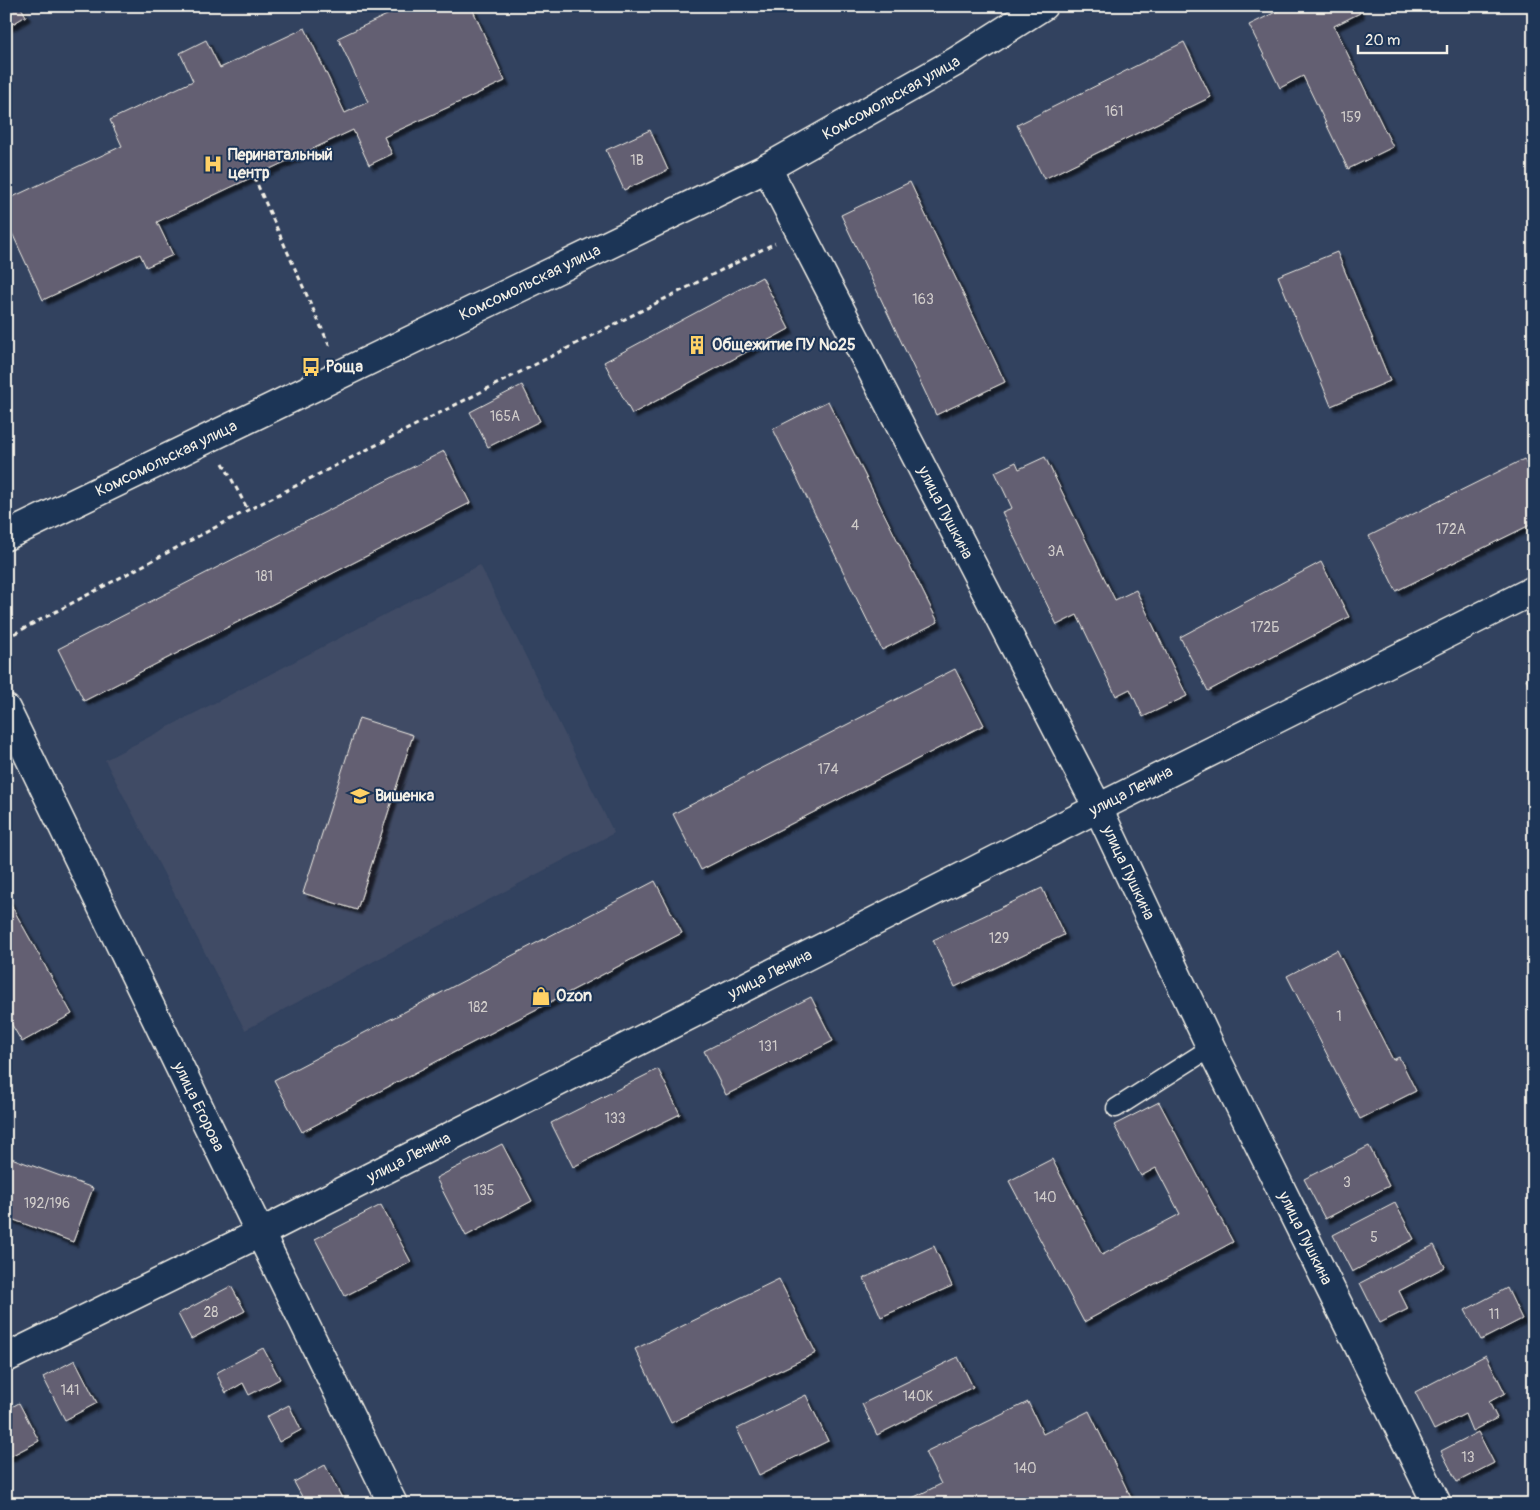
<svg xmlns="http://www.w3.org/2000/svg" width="1540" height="1510" font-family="Pangolin,sans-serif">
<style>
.built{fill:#414b65}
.building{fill:#645f72;stroke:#f4f1e8;filter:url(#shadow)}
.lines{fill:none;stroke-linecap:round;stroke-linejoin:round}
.service-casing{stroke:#f4f1e8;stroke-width:21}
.minor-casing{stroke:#f4f1e8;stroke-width:31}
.tertiary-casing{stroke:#f4f1e8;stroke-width:31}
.secondary-casing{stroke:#f4f1e8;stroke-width:31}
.path{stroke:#f4f1e8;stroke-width:3;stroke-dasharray:5 4;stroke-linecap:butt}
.service{stroke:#1d3557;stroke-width:18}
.minor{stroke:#1d3557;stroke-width:28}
.tertiary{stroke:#1d3557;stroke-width:28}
.secondary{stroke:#1d3557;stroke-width:28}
.labels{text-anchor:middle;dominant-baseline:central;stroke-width:4;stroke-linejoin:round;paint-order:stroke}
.number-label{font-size:14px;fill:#d0ccca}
.street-label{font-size:16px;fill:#f4f1e8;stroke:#1d3557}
.poi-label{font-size:16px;font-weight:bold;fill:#f4f1e8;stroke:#1d3557;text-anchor:start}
</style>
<defs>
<filter id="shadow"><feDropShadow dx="4.5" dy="4.5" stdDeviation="1" flood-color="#0009"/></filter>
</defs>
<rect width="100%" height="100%" fill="#32425f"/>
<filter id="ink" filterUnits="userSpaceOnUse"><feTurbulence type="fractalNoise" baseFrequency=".02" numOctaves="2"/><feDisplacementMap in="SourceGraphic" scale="10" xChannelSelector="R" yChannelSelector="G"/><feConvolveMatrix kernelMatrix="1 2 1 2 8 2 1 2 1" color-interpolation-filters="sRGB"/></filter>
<g filter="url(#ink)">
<path class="built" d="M480 565 614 833 245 1030 105 760Z"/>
<path class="building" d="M6 6H20L26 16 6 28Z
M406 6H471L505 81 384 137 392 154 369 165 353 130 157 222 173 255 146 267 140 254 43 300 6 220V200L122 146 110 120 193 81 180 53 206 40 220 68 305 28 345 113 368 102 338 38Z
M1288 6H1357L1360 13 1334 26 1393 147 1348 169 1303 76 1280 88 1249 25Z
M1184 42 1211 97 1044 179 1017 125Z
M650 130 668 170 624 190 606 150Z
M910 182 1005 382 936 415 841 215Z
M1337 252 1390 381 1331 406 1278 276Z
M762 277 789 329 632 414 604 362Z
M522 385 540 421 488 447 470 412Z
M828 401 938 622 882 650 773 429Z
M444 451 470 503 84 701 58 649Z
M1045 457 1115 600 1136 590 1187 696 1143 717 1130 689 1116 696 1077 615 1057 625 1002 512 1012 508 995 472 1016 462 1019 469Z
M1524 459 1534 479V523L1396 591 1369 536Z
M1321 562 1349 617 1208 691 1180 637Z
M955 669 984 725 701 870 673 814Z
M1534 675V693L1526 679Z
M359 718 413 735 357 910 303 893Z
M655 881 682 933 302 1132 274 1080Z
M1042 888 1064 935 955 987 933 940Z
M6 896 72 1014 22 1042 6 1015Z
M1337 950 1393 1060 1399 1057 1416 1091 1360 1119 1287 976Z
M811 997 833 1041 726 1095 704 1051Z
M658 1069 680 1114 573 1167 551 1123Z
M1159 1102 1233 1242 1084 1322 1009 1181 1052 1159 1102 1255 1180 1214 1156 1168 1141 1176 1114 1125Z
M502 1144 532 1201 466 1236 436 1178Z
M1369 1146 1389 1186 1325 1219 1304 1179Z
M6 1156 93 1188 73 1242 6 1217Z
M1395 1203 1414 1239 1352 1272 1333 1235Z
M381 1205 411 1262 345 1296 315 1239Z
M1434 1245 1445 1267 1399 1291 1408 1309 1380 1323 1360 1283Z
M934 1246 952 1286 881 1317 864 1278Z
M779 1279 816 1353 671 1423 635 1349Z
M231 1286 245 1311 191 1339 178 1314Z
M1507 1288 1522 1319 1481 1340 1465 1310Z
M263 1348 280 1379 249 1395 243 1383 226 1393 216 1373Z
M1486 1355 1505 1393 1489 1402 1497 1418 1472 1431 1465 1414 1434 1430 1415 1392Z
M958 1357 973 1387 877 1435 862 1404Z
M75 1360 97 1403 65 1420 43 1377Z
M806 1395 828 1441 759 1475 737 1429Z
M1028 1402 1043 1434 1089 1411 1134 1504H900L941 1484 925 1452Z
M19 1403 39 1441 7 1458 6 1410Z
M289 1405 301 1430 279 1442 266 1417Z
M1478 1432 1494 1463 1457 1482 1441 1451Z
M325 1465 345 1504H306L294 1482Z"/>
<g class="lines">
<g class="service-casing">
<path id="service" d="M1116 1108 1201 1054H1214"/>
</g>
<g class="minor-casing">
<g id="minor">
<path id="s1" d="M6 709 260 1233 393 1504"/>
<path id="s2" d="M6 1358 260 1233 1098 808"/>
</g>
</g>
<g class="tertiary-casing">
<g id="tertiary">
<path id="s3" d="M767 168 1098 808 1214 1054 1437 1504"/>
<path d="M1098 808 1534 590"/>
</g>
</g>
<g class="secondary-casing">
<g id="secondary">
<path id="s4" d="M6 536 767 168 955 62 1043 6"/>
</g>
</g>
<path class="path" d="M254 177 330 347
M223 463 248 510
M6 638 248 510 775 243"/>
<use href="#service" class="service"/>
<use href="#minor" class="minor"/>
<use href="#tertiary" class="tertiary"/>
<use href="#secondary" class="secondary"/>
</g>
</g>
<defs>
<g id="hospital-bare" transform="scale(1.5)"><path d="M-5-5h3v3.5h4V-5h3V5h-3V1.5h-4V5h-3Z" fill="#ffd166" stroke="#1d3557" stroke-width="2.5" paint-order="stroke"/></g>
<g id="building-bare" transform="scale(1.5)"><path d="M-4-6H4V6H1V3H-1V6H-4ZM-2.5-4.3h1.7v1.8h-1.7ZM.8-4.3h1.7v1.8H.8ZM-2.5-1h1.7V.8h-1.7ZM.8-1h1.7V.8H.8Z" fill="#ffd166" stroke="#1d3557" stroke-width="2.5" paint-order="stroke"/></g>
<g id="bus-bare" transform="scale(1.5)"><path d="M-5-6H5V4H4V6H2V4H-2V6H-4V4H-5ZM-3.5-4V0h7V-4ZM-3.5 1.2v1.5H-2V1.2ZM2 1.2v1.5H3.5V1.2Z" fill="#ffd166" stroke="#1d3557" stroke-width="2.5" paint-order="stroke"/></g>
<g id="school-bare" transform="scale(1.5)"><path d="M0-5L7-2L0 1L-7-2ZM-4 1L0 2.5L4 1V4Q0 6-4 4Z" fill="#ffd166" stroke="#1d3557" stroke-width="2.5" paint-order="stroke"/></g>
<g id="shop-bare" transform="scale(1.5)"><path d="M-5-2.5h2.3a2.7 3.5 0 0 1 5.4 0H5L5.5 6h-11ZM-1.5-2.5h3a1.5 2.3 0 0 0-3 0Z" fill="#ffd166" stroke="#1d3557" stroke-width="2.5" paint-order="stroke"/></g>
</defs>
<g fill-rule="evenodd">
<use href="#hospital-bare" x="213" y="164"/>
<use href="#building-bare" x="697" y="345"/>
<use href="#bus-bare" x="311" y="367"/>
<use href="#school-bare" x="360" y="796"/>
<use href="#shop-bare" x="541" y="996"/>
</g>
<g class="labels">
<g class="number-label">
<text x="1114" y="111">161</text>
<text x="1351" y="117">159</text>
<text x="637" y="160">1В</text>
<text x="923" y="299">163</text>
<text x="505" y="416">165А</text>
<text x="855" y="525">4</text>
<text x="1451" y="529">172А</text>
<text x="1056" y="551">3А</text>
<text x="264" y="576">181</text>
<text x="1265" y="627">172Б</text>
<text x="828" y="769">174</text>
<text x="999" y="938">129</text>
<text x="478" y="1007">182</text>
<text x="1339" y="1016">1</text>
<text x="768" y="1046">131</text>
<text x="615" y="1118">133</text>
<text x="1347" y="1182">3</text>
<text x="484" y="1190">135</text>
<text x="1045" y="1197">140</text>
<text x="47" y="1203">192/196</text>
<text x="1374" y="1237">5</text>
<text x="211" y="1312">28</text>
<text x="1494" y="1314">11</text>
<text x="70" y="1390">141</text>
<text x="918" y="1396">140К</text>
<text x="1468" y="1457">13</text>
<text x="1025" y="1468">140</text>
</g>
<g class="street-label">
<text stroke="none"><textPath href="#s4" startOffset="988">Комсомольская улица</textPath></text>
<text stroke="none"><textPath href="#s4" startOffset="582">Комсомольская улица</textPath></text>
<text stroke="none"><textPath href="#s4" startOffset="178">Комсомольская улица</textPath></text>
<text stroke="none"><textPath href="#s3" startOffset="388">улица Пушкина</textPath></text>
<text transform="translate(1131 791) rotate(-27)">улица Ленина</text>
<text stroke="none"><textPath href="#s3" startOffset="792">улица Пушкина</textPath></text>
<text stroke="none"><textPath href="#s2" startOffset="855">улица Ленина</textPath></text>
<text stroke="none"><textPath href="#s1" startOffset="442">улица Егорова</textPath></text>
<text stroke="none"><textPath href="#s2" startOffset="450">улица Ленина</textPath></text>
<text stroke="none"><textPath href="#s3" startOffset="1198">улица Пушкина</textPath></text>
</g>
<g class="poi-label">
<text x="228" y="155">Перинатальный<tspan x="228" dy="18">центр</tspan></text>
<text x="712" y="345">Общежитие ПУ №25</text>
<text x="326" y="367">Роща</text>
<text x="375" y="796">Вишенка</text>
<text x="556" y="996">Ozon</text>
</g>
</g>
<rect width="1540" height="1510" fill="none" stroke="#1d3557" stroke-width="25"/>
<rect x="12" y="12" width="1515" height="1485" fill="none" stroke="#f4f1e8" stroke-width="2" filter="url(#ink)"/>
<path d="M1358 45v8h89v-8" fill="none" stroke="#f4f1e8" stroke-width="2.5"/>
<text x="1365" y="45" font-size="15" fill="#f4f1e8" stroke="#1d3557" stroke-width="4" paint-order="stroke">20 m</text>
</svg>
